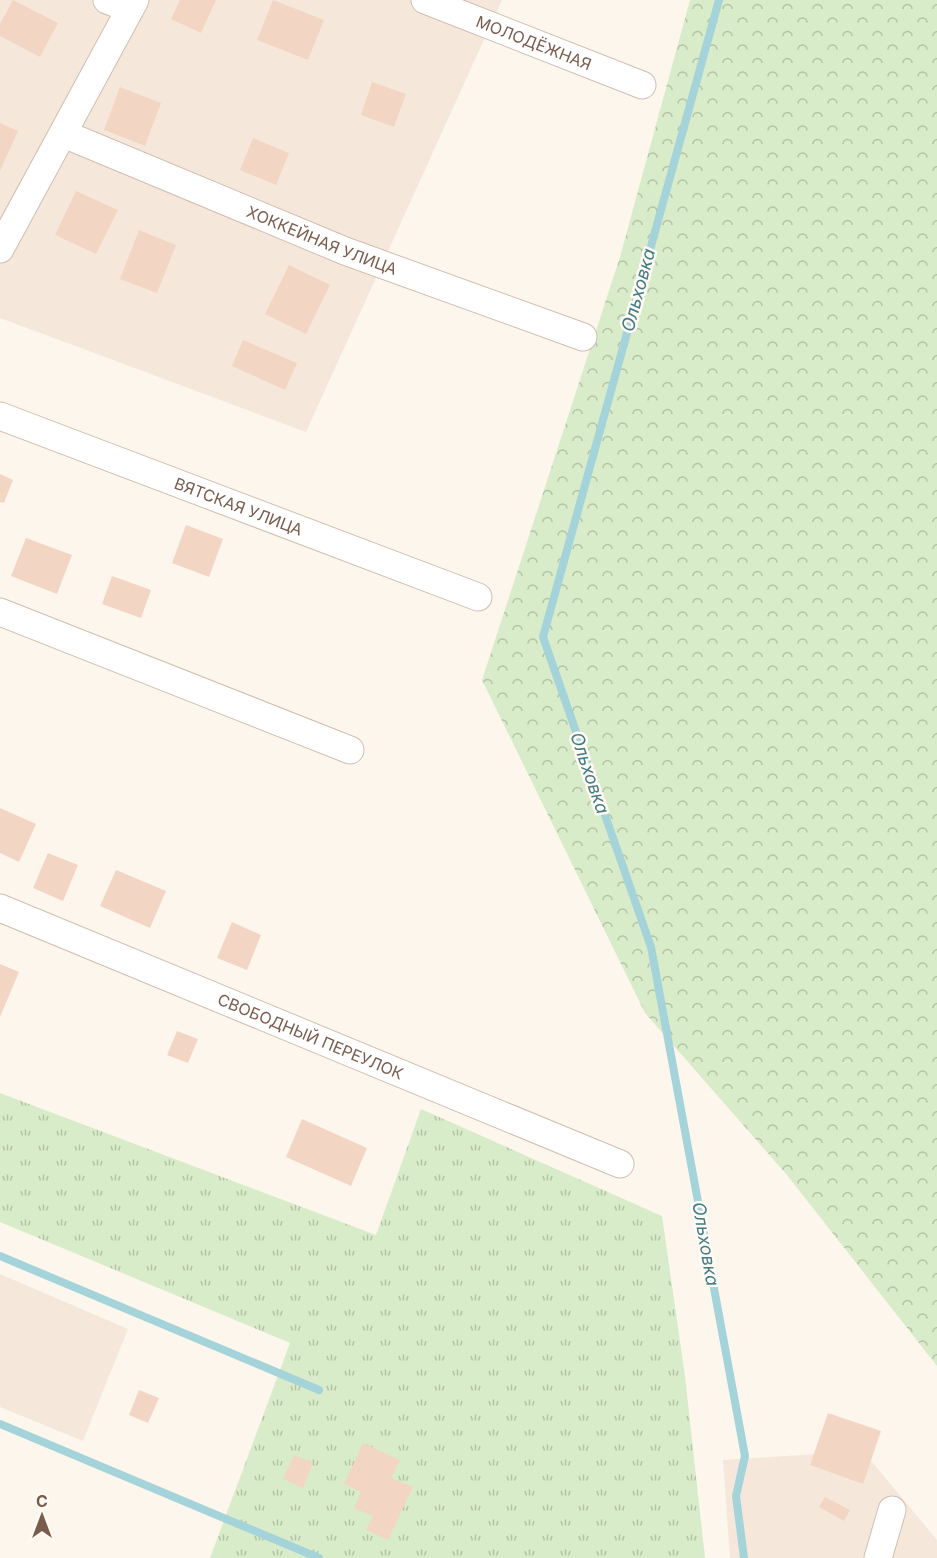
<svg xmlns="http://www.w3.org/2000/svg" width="937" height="1558" font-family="Inter,sans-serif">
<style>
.residential{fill:#f5e8da}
.grass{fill:url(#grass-tufts)}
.forest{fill:url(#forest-crowns)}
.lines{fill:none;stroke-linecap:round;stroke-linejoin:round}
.stream{stroke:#a5d3da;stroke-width:8}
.building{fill:#f3d5c3}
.street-casing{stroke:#d1beb0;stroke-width:29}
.street{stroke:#fff;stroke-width:27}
.labels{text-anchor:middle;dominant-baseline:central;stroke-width:5;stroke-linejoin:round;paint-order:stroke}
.street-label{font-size:16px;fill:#7a5c4d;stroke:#fffaf3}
.water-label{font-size:18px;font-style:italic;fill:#437c86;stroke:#fffaf3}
</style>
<defs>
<pattern id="grass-tufts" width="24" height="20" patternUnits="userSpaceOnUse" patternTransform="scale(1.5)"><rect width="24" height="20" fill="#d8ecc9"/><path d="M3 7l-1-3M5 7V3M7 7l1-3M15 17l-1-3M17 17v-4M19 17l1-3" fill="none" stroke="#b4c2a5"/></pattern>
<pattern id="forest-crowns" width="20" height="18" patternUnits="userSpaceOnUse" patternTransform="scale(1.5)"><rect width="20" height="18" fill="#d8ecc9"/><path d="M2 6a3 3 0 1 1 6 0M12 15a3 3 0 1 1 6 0" fill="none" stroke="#b4c2a5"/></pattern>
</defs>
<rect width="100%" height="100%" fill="#fdf6ec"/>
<path class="residential" d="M0 0H502L306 432 0 318Z
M0 1274 128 1329 83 1441 0 1407Z
M863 1451 937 1540V1558H730L723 1460Z"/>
<path class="grass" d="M0 1093 376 1235 421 1109 662 1216 685 1376 705 1558H210L290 1343 0 1222Z"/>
<path class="forest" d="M690 0H937V1366L787 1175 645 1013 482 680 620 257Z"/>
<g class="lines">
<path class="stream" d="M719 0 543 637 651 947 745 1456 736 1496 744 1558
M0 1256 319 1390
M0 1424 319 1558"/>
</g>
<path class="building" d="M13 0 58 23 40 57 0 36V24Z
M180 0H216L201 33 171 19Z
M273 0 324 20 308 60 257 40Z
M372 82 406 94 394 127 361 115Z
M120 87 161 103 145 146 104 130Z
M0 123 18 131 0 171Z
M253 138 289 153 276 185 240 170Z
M76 191 118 210 96 254 55 235Z
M139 230 176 245 157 293 120 279Z
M289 265 330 285 306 334 265 314Z
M243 340 297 363 285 390 232 366Z
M0 474 13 480 4 503 0 502Z
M186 525 223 539 209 577 172 563Z
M26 538 72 555 57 594 11 576Z
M112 576 151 590 141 618 102 604Z
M0 808 36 824 19 862 0 853Z
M48 853 78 865 63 901 33 888Z
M116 870 166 891 150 928 100 906Z
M232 922 261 935 247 970 217 958Z
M0 964 19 972 0 1017Z
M177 1031 198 1039 188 1063 167 1055Z
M302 1119 367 1148 351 1186 286 1157Z
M139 1390 159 1398 148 1423 129 1415Z
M828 1413 881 1431 863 1484 810 1465Z
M363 1443 400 1460 391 1478 413 1487 388 1540 366 1530 373 1516 354 1508 361 1492 344 1484Z
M294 1455 313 1463 303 1488 283 1479Z
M825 1497 850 1510 844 1521 819 1507Z"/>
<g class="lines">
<g class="street-casing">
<g id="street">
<path d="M107 0 130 9"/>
<path id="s1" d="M425 0 642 85"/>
<path id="s2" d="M64 134 345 251 583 337"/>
<path d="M0 249 135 0"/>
<path id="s3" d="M0 416 478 597"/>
<path d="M0 612 350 750"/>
<path id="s4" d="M0 908 620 1164"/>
<path d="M878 1558 892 1510"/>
</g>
</g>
<use href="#street" class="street"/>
</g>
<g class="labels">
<g class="street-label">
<text stroke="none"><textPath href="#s1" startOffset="117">МОЛОДЁЖНАЯ</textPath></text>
<text stroke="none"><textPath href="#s2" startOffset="279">ХОККЕЙНАЯ УЛИЦА</textPath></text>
<text stroke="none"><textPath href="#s3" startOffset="255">ВЯТСКАЯ УЛИЦА</textPath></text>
<text stroke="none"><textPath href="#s4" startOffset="336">СВОБОДНЫЙ ПЕРЕУЛОК</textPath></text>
</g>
<g class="water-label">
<text transform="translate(638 290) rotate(-75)">Ольховка</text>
<text transform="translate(590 773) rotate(71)">Ольховка</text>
<text transform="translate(706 1244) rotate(80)">Ольховка</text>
</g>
</g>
<g transform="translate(42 1516)" stroke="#fffaf3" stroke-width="4.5" paint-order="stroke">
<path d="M0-4.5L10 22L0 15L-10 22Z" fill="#7a5c4d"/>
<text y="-9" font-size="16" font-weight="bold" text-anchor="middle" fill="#7a5c4d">С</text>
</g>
</svg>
